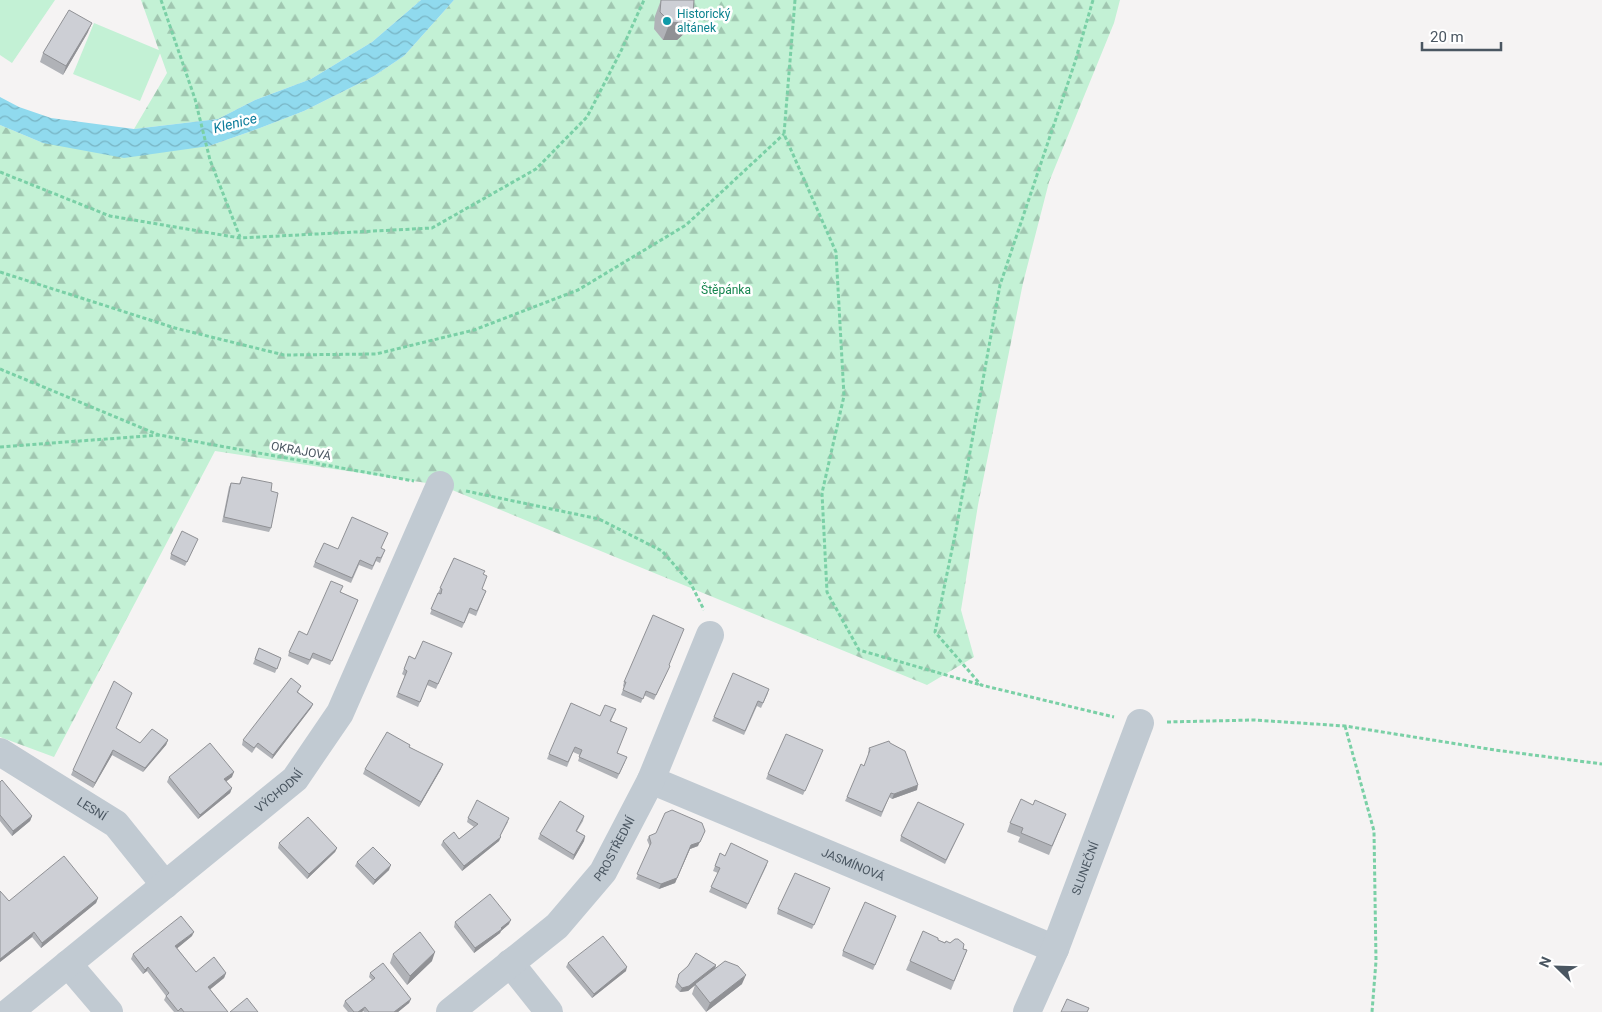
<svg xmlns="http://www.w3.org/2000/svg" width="1602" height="1012" font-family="Roboto,sans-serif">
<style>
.forest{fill:url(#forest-firs)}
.pitch{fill:#c3f1d5}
.water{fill:url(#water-waves)}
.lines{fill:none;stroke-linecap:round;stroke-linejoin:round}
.path{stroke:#7ad0a6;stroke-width:3;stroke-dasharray:4 2.5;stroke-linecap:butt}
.minor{stroke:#c1cad2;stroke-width:28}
.wall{fill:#b0b2b7}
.shaded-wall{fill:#909195}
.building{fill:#cdcfd5;stroke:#909195}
.culture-dot{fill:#0f9aa8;stroke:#fff;stroke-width:2}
.labels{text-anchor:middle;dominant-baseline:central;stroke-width:5;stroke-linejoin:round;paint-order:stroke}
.culture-label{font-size:12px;fill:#0d838f;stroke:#fff;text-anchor:start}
.park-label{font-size:12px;fill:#17864f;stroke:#fff}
.street-label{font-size:12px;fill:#4a5661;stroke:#fff}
.water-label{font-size:14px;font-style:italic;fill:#0c7c9b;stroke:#fff}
</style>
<defs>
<pattern id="forest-firs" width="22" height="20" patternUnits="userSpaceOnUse" patternTransform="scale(1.25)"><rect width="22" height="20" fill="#c3f1d5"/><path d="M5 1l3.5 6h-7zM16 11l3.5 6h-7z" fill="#a0c6b0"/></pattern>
<pattern id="water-waves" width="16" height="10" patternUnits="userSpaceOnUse" patternTransform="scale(1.25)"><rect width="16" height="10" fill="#90daee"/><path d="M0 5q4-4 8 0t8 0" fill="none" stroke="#78b4c4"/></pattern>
</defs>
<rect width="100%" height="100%" fill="#f5f3f3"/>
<path class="forest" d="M141 0H421L372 42 311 79 255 100 218 119 134 129 167 73Z
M454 0H1120L1114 23 1049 182 1023 283 978 505 961 610 974 657 927 685 440 485 215 451 54 757 0 737V125L43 143 209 146 260 128 304 111 374 76 404 56Z"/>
<path class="pitch" d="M0 0H55L12 63 0 55Z
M94 23 161 51 140 101 73 74Z"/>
<path class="water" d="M421 0H454L404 56 374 76 304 111 260 128 209 146 124 158 43 143 0 125V97L19 107 51 118 134 129 218 119 255 100 311 79 372 42Z"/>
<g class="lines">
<path class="path" d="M161 0 195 99 210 160 240 237
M795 0 784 134 836 252 844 396 822 493 827 592 859 650 981 685
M1093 0 1075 62 1000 285 956 530 935 632 981 685 1114 717
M0 172 110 216 240 238 432 228 536 169 587 117 621 51 644 0
M0 272 175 328 284 355 376 354 474 330 578 290 686 225 784 134
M0 369 159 435 414 481
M0 447 159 435
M466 491 599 519 662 551 691 584 704 610
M1167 722 1254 720 1345 726 1495 750 1602 764
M1345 726 1374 831 1376 961 1372 1012"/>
<g class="minor">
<path id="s1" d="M0 752 116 824 165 885"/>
<path id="s2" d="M651 780 1055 949"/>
<path d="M510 963 549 1012"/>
<path d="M68 964 109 1012"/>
<path id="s3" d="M9 1012 295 779 340 713 440 485"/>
<path id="s4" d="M450 1012 557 926 603 872 651 780 710 635"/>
<path id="s5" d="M1027 1012 1055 949 1140 723"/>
</g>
</g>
<path class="wall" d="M661 0H694L687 31 677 40H663L654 29 655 16Z
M88 32 63 75 40 62 43 53Z
M242 477 271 491V528L269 532 222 522 229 487 231 483 239 484Z
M196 543 185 566 170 559 171 554Z
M338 549H381L385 550 380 563 376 561 372 570 359 565 351 583 313 567 315 562Z
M454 558 483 574 482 589 486 591 476 616 469 613 462 628 430 614 438 593Z
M340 592 358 600 330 665 312 658 308 665 288 656 289 652 307 635Z
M259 648 281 658 275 673 253 664Z
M409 656 415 659 450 658 436 689 427 685 418 707 396 697 405 676 402 674Z
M669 665 668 670 654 700 644 695 641 703 621 695 624 687 623 686 624 682Z
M301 686 298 692 313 704 311 708 272 759 256 747 252 753 242 745 243 740Z
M132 693 116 728 140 743 168 740 166 745 143 772 112 755 93 788 71 775 73 770Z
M768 693 761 708 757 706 744 735 712 721 714 717Z
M616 709 611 721 617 753 625 762 617 779 578 761 580 755 573 752 567 767 547 759 549 754 600 716Z
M409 747 441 769 419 807 363 774 365 769Z
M869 748 917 790 892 799 889 797 881 817 845 801 847 797 864 766 869 754 868 753Z
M821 755 803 795 766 779 768 774Z
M169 777H232L226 781 232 788 230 793 198 819 167 782Z
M0 782 32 816 30 821 12 836 0 821Z
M1033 805 1066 814 1049 855 1018 842 1020 837 1007 832 1010 823Z
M584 816 583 821 577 831 585 836 584 841 573 860 538 839 540 834Z
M468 818 508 822 500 836 499 841 462 871 441 845 443 841 459 839 474 827 467 822Z
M962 828 945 864 900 841 901 836Z
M649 836 698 846 690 849 675 883 659 889 636 879 650 847 647 840Z
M279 843 337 848 335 852 307 879 278 848Z
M720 853 725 856 767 865 746 909 709 892 718 873 713 871Z
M357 862 389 870 373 885 355 866Z
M0 891 9 901 98 898 96 903 41 948 32 937 0 962Z
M828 893 812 929 777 914 778 909Z
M896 916 873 970 842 956 843 951Z
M455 922 509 924 501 931 500 933 474 953 454 927Z
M192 936 177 948 196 972 226 973 224 978 210 989 228 1012H174L164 1000 166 996 147 971 143 974 131 959 133 954Z
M938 940 967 950 951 990 906 970 910 961Z
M393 954 432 961 407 985 390 963Z
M568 963 626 971 592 998 566 967Z
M716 965 715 969 742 984 706 1012 692 994 695 985 688 991 680 992 675 987 679 974Z
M370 973 411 999 409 1003 398 1012H364L363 1011 362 1012H348L343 1006 345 1001 372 980 369 977Z"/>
<path class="shaded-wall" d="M693 14 687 31 677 40H663L670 22Z
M92 23 88 32 63 75 66 66Z
M313 704 311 708 272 759 273 755Z
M168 740 166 745 143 772 145 768Z
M113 750 112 755 93 788 95 783Z
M443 764 441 769 419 807 421 802Z
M234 772 232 777 223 784 224 779Z
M918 785 917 790 892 799 894 794Z
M232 788 230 793 198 819 200 815Z
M32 816 30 821 12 836 13 831Z
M509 818 499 838 501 837 499 841 462 871 464 866 500 836Z
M705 831 698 846 690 849 675 883 659 889 661 884 691 845Z
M585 836 584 841 573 860 574 855Z
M337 848 335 852 307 879 309 874Z
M391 865 389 870 373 885 375 880Z
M98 898 96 903 41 948 42 943Z
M511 920 509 924 501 931 500 933 474 953 475 948Z
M34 932 32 937 0 962V959Z
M194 932 192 936 174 951 175 946Z
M435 952 432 961 407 985 410 976Z
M716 965 715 969 688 991 680 992 682 988Z
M148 967 147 971 143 974 145 970Z
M627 967 626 971 592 998 594 994Z
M226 973 224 978 207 992 208 987Z
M746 975 742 984 706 1012 710 1003Z
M411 999 409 1003 398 1012H394Z
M365 1007 363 1011 362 1012H358Z"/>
<path class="building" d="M661 0H694L693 14 683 23 670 22 660 12Z
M69 10 92 23 66 66 43 53Z
M242 477 272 483 271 491 278 493 271 528 224 517 231 483 240 484Z
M352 517 388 533 381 548 385 550 381 558 377 557 373 566 360 560 352 578 315 562 324 543 338 549Z
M182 531 198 539 187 562 171 554Z
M454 558 485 571 483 574 487 576 482 589 486 591 477 611 470 608 464 623 431 609 438 593 441 594 442 589 440 588Z
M331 581 343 586 340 592 358 600 332 661 313 653 310 660 289 652 299 631 307 635Z
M653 615 684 629 669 665 670 666 656 695 646 691 643 699 623 690 626 682H624Z
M423 641 452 653 438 684 429 680 420 702 398 693 407 671 404 669 409 656 415 659Z
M259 648 281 658 277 669 255 659Z
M733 673 769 689 763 703 758 701 745 731 714 717Z
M291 678 301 686 297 692 313 704 273 755 258 743 254 748 243 740Z
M114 681 132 693 116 728 140 743 152 729 168 740 145 768 113 750 95 783 73 770Z
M571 703 600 716 605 705 616 709 610 721 627 728 617 753 627 757 619 774 579 757 582 750 575 747 568 762 549 754Z
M387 732 410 745 409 747 443 764 421 802 365 769Z
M786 734 823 750 805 791 768 774Z
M889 741 890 743 905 751 918 785 894 794 891 793 882 812 847 797 861 764 864 766 870 750 869 748Z
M210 743 234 772 224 779 232 788 200 815 169 777Z
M2 780 32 816 13 831 0 815V782Z
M1021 799 1033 805 1035 800 1066 814 1052 846 1021 833 1023 828 1010 823Z
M477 800 509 818 500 836 501 837 464 866 443 841 454 832 459 839 478 824 468 818Z
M560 801 584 816 576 831 585 836 574 855 540 834Z
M918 802 964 824 946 860 901 836Z
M672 810 702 823 705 831 700 842 691 845 677 878 661 884 637 874 651 843 649 836 656 833 665 813Z
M308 817 337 848 309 874 279 843Z
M731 843 768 861 748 904 711 887 720 868 715 866 720 853 725 856Z
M373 847 391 865 375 880 357 862Z
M64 856 98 898 42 943 34 932 0 959V891L9 901Z
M795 873 830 888 814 925 778 909Z
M490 894 511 920 501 928 502 929 475 948 455 922Z
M865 902 896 916 875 965 843 951Z
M181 916 194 932 175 946 196 972 214 957 226 973 208 987 228 1012H184L181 1008 178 1011 166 996 169 993 148 967 145 970 133 954Z
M923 931 938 938V940L945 943 946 941 950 943 955 939H958L964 944 963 949 967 950 954 981 910 961Z
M420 932 435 952 410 976 393 954Z
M603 936 627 967 594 994 568 963Z
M696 953 716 965 689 986 682 988 677 982 679 974 688 966Z
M725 961 738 966 746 975 710 1003 695 984Z
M383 963 411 999 394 1012H369L365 1007 358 1012H354L345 1001 375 978 370 973Z
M247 998 258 1012H230Z
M1067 999 1089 1008 1087 1012H1061Z"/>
<circle class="culture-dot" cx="667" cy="21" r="5"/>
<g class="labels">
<g class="culture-label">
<text x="677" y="14">Historický<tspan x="677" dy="14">altánek</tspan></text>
</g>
<g class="park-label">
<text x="726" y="290">Štěpánka</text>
</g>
<g class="street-label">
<text transform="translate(301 451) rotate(10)">OKRAJOVÁ</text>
<text stroke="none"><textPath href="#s3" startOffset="349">VÝCHODNÍ</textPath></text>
<text stroke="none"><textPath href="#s1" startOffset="108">LESNÍ</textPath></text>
<text stroke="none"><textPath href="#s4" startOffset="234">PROSTŘEDNÍ</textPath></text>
<text stroke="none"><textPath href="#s2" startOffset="219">JASMÍNOVÁ</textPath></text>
<text stroke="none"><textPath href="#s5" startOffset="155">SLUNEČNÍ</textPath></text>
</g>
<g class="water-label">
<text transform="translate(235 123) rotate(-14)">Klenice</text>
</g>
</g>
<g transform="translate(1557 967) rotate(293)" stroke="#ffffff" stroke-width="4" paint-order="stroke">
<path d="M0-4L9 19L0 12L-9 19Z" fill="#4a5661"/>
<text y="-8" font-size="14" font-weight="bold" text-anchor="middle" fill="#4a5661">N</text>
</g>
<path d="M1422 42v8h79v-8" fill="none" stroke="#4a5661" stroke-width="2.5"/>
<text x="1430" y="42" font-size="15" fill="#4a5661" stroke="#ffffff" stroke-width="4" paint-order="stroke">20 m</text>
</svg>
